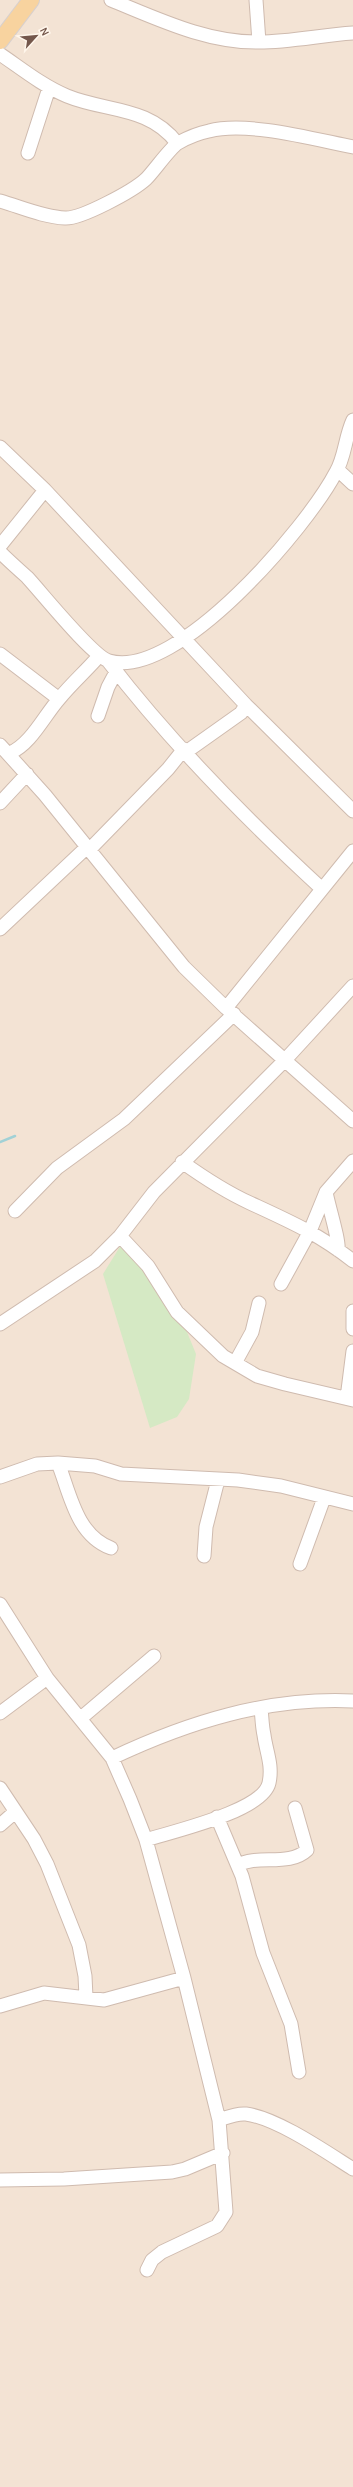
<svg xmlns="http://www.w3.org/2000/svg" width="353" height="2487" font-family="Karla,sans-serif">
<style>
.residential{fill:#f3e3d4}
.green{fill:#d5e9c4}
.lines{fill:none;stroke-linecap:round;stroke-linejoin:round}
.stream{stroke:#a1d1d6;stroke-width:2.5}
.minor-casing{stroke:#cfbbaf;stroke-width:15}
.major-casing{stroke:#d8d0cd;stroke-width:18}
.minor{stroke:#fff;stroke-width:13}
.major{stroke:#f8d39f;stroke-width:16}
</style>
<rect width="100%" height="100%" fill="#fcf2e5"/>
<path class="residential" d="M0 0H353V2487H0Z"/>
<path class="green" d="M121 1245 138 1264 187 1332 196 1354 189 1399 177 1417 150 1428 103 1274Z"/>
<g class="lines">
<path class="stream" d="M0 1142 15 1136"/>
<g class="minor-casing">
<path id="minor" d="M111 0C158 19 207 43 259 42 290 42 322 35 353 33
M256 0 259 42
M0 54C22 69 43 86 67 96 106 112 149 106 177 143
M28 153 49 88
M0 201C21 207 43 217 65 218 81 219 133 191 146 179 154 171 170 148 178 143 187 138 199 133 209 131 247 121 313 139 353 147
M0 447 45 490 246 705 353 811
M338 470 353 484
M0 546 45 490
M0 552C9 561 18 569 27 577 42 593 92 656 109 661 177 681 308 526 336 472 345 457 345 437 353 420
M0 654 59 699
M108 661C171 743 246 819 322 889
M98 716 108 687 116 672
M0 745 45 795 184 967 226 1008 353 1121
M186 752 241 713 246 705
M10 753C31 744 44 716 59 699 71 684 86 671 99 656
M0 803 27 774
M89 850 168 769 184 749
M0 929 86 848
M226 1008 353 851
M182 1162C203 1177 226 1192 250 1203 289 1221 319 1234 353 1261
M326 1192C328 1204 340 1242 338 1250
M15 1211 57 1168 124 1119 234 1014
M120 1236 148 1266 177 1312 223 1356 257 1376 285 1384 353 1400
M281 1284 310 1231 326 1192 353 1161
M353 1311V1329
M0 1324 95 1261 120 1236 154 1192 285 1060 353 986
M235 1363 252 1332 259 1303
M347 1398 353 1351
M58 1463C70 1493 76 1535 111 1548
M0 1477 37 1464 58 1463 95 1466 121 1474 238 1480 281 1486 353 1504
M204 1556 206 1527 218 1480
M300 1564 324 1498
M0 1604 47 1678 112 1758 130 1799 146 1840 184 1978 219 2120 226 2212 217 2226 162 2252 152 2260 147 2270
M0 1713 47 1678
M81 1718 154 1656
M112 1758C188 1722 268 1697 353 1701
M0 1788 34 1839 47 1864 79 1945 85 1976 86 1997
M217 1817 242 1876 263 1953 291 2024 299 2072
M0 1825 15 1812
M146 1840C174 1831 263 1811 269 1783 273 1765 266 1751 264 1735 262 1726 262 1717 261 1708
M238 1865C258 1854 289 1867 307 1850L295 1808
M0 2006 44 1993 104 2000 184 1978
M219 2120C228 2117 236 2113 246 2114 277 2118 326 2152 353 2169
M0 2180 64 2179 172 2172 185 2169 223 2153"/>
</g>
<g class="major-casing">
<path id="major" d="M0 41 31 0"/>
</g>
<use href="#minor" class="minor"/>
<use href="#major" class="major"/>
</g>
<g transform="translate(36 36) rotate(63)" stroke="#fff6eb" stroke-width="3" paint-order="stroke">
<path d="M0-3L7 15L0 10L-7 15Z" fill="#74574b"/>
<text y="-6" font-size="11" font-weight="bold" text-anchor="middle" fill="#74574b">N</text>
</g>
</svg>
